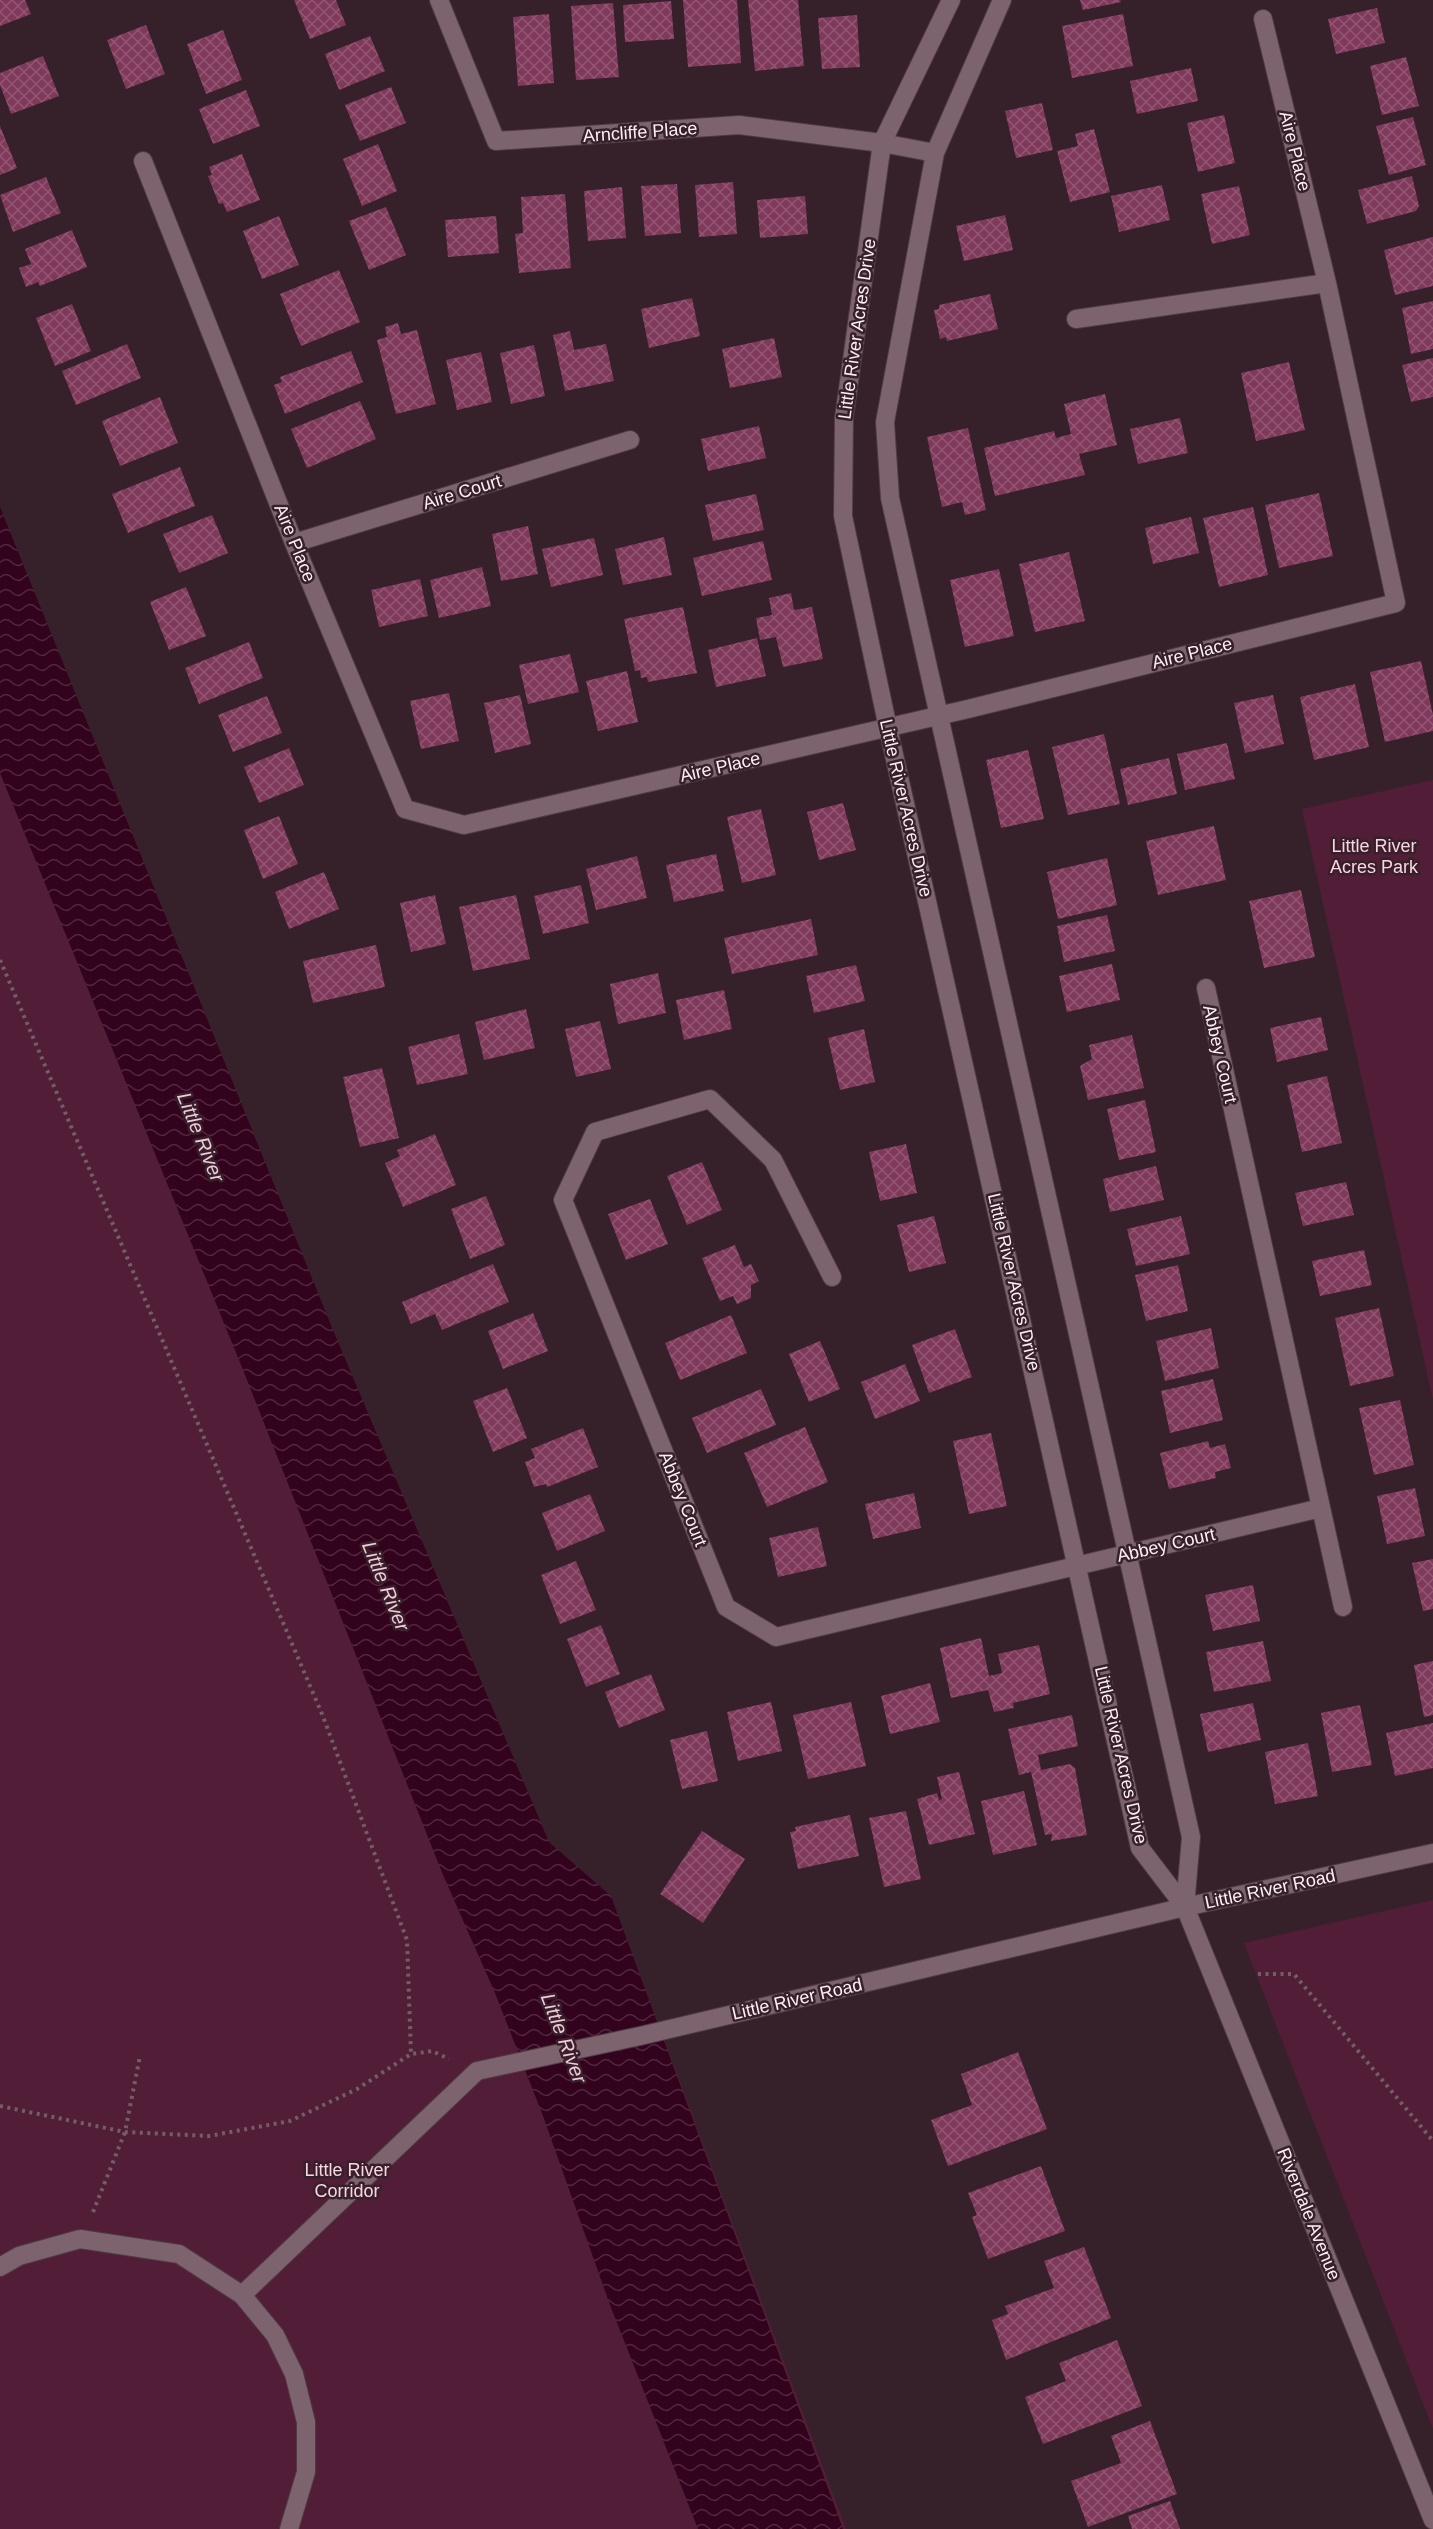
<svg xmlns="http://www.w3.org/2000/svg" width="1433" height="2529" font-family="Helvetica,sans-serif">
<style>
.green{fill:#521e37}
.water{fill:url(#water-waves)}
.building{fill:url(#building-cross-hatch)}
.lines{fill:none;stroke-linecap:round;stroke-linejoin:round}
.minor-casing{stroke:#4e3b44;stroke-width:20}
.path{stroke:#725e67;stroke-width:4;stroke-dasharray:3 4.5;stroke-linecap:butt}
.minor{stroke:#7d636d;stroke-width:18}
.labels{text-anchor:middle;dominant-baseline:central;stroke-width:5;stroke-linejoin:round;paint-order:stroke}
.street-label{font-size:18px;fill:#fdeef4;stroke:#36202a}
.park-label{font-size:18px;fill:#fdd2e3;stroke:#36202a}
.water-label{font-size:20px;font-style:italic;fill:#f4c9da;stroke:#36202a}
</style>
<defs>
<pattern id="water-waves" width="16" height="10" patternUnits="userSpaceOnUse" patternTransform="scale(1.5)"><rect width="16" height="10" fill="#33021d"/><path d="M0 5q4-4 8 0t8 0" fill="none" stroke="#51273e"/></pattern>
<pattern id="building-cross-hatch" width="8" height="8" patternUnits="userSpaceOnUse" patternTransform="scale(1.5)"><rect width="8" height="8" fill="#7f395b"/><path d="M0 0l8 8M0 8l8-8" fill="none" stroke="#925673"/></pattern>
</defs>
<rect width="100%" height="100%" fill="#36202a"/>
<path class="green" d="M0 507 333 1330 549 1842 611 1896 846 2529H0Z
M1433 780V1400L1302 809Z
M1433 1900V2429L1244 1943Z"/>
<path class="water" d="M0 507 333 1330 549 1842 611 1896 843 2529H698L610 2305 543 2116 495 1993 443 1875 241 1365 0 773Z"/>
<path class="building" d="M0 0H25L31 14 0 26Z
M294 0H336L346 25 310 39Z
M683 0H737L741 63 688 67Z
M748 0H798L804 66 755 71Z
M1080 0H1120L1121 2 1083 10Z
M671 1 674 39 625 42 623 5Z
M613 3 619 77 576 80 571 6Z
M1377 8 1385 43 1336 54 1328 19Z
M549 14 554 83 518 86 513 17Z
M1123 14 1133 66 1072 78 1062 26Z
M857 15 860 67 822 69 818 18Z
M146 25 165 74 126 89 107 40Z
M223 30 242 80 206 94 187 44Z
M370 36 385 71 339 90 325 54Z
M43 56 59 96 11 114 0 85V73Z
M1406 57 1419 106 1382 115 1370 66Z
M1191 68 1198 101 1137 114 1130 81Z
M391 87 406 123 360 141 345 105Z
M246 90 260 126 213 144 199 109Z
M1042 103 1053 150 1016 158 1005 111Z
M1224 115 1235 163 1198 172 1187 123Z
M1413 117 1426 165 1389 175 1376 126Z
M0 126 17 168 0 175Z
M1094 129 1110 192 1070 202 1057 151 1078 146 1075 134Z
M378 144 397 191 362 206 343 159Z
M242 154 260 200 227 212 223 203 219 204 208 176 212 175 209 167Z
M1412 176 1419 206 1416 211 1367 224 1358 190Z
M46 177 61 213 13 232 0 195Z
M733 182 737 234 699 237 695 185Z
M677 184 681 233 645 236 641 186Z
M1162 185 1170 220 1119 232 1111 196Z
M1239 186 1250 235 1212 244 1201 194Z
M622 187 626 238 588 241 584 191Z
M565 194 571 268 519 273 515 234 523 233 521 197Z
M805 196 808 234 760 238 757 200Z
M386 207 406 255 369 270 349 221Z
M1005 215 1013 250 964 261 956 226Z
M279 216 299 265 262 279 243 231Z
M496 216 499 253 448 257 445 220Z
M72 230 87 267 40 286 38 282 26 287 19 268 31 264 25 249Z
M1433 237V286L1395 295 1384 250Z
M339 270 360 322 301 346 280 294Z
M990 294 998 329 947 341 946 337 940 339 934 310 939 309V305Z
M692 298 700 336 649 348 641 309Z
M1433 301V349L1411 354 1402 308Z
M72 304 91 351 55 366 36 318Z
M398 323 401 334 417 330 436 404 396 414 377 340 387 337 385 327Z
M570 331 574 350 606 344 614 381 565 391 553 335Z
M774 338 782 377 730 388 722 349Z
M127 344 141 378 76 405 62 371Z
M534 345 545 396 511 404 500 353Z
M351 351 363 382 285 414 274 385 282 382 280 377Z
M481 352 492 402 457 410 446 360Z
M1433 358V397L1411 402 1402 365Z
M1289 362 1305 430 1256 441 1241 373Z
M1105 394 1117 445 1079 454 1085 475 995 496 984 448 1054 431 1056 438 1071 434 1064 404Z
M160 397 178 443 120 466 102 421Z
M360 401 376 439 307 468 291 429Z
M1180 418 1188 453 1138 464 1130 429Z
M759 426 766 458 708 471 701 439Z
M968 428 986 510 965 515 962 502 942 507 927 437Z
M180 467 195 506 128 533 112 494Z
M1319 493 1333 556 1279 568 1265 505Z
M756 494 764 530 713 541 705 505Z
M1253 507 1268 575 1219 587 1203 518Z
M212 515 228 553 179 573 163 534Z
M1191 517 1199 553 1153 564 1145 528Z
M528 526 538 574 501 581 492 534Z
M664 537 672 575 623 585 615 549Z
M594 538 603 575 551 587 542 549Z
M763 541 772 580 702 596 693 558Z
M1069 552 1085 621 1035 632 1019 564Z
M482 567 491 606 439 618 430 580Z
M999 569 1014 636 965 647 950 580Z
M420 579 428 616 379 627 371 590Z
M186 587 206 636 169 650 150 602Z
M791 593 794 610 812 607 823 659 783 667 776 637 760 640 756 618 772 615 769 598Z
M683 607 697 673 648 682 647 677 641 678 640 670 635 671 624 619Z
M757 638 766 676 716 687 708 650Z
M249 642 263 678 199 704 185 668Z
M570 654 579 692 528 704 519 665Z
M1421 661 1433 715V731L1385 742 1370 672Z
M627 671 638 722 598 731 586 681Z
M1355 684 1369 747 1314 760 1300 697Z
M449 693 459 741 421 749 410 701Z
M520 695 531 744 495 753 484 703Z
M1273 695 1284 744 1245 753 1234 703Z
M267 696 282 733 233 752 218 715Z
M1104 734 1120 804 1068 815 1052 747Z
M1227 743 1235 779 1185 790 1177 754Z
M289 748 304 785 259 803 244 767Z
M1028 750 1044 819 1001 828 986 760Z
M1169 758 1177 794 1128 805 1120 769Z
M843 803 856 850 819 860 807 812Z
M761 809 776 875 742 883 727 817Z
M279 816 298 864 263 879 244 830Z
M1214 826 1226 880 1158 895 1146 841Z
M716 854 724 891 674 902 666 865Z
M637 856 647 898 596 910 586 869Z
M1107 858 1117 905 1058 919 1047 872Z
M324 872 339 909 289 929 275 892Z
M581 885 589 923 543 934 534 896Z
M1301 890 1315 957 1264 968 1249 901Z
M435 895 446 944 411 952 400 903Z
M516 895 530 959 473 971 459 907Z
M1107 915 1115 951 1064 962 1057 926Z
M811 919 818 955 732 974 724 938Z
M376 945 385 987 313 1003 303 961Z
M1112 964 1120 1000 1067 1012 1059 976Z
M856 965 865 1001 814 1013 806 976Z
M658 973 666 1013 618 1024 610 984Z
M724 990 732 1029 684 1040 676 1000Z
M526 1009 535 1048 484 1060 475 1022Z
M1321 1017 1328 1050 1277 1062 1270 1028Z
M600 1021 611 1069 576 1077 565 1029Z
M864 1029 875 1082 840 1090 828 1038Z
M459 1034 468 1074 417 1085 408 1047Z
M1132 1035 1144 1088 1088 1100 1080 1066 1092 1059 1089 1045Z
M382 1068 399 1138 360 1147 343 1077Z
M1327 1076 1342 1143 1302 1152 1287 1085Z
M1145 1100 1156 1152 1119 1160 1107 1109Z
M435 1134 456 1185 403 1207 385 1163 400 1156 397 1150Z
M906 1144 917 1193 880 1201 869 1152Z
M702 1162 722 1210 687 1225 667 1176Z
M1156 1166 1164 1200 1110 1212 1103 1179Z
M1346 1182 1354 1215 1303 1226 1295 1193Z
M486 1196 505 1245 470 1259 451 1209Z
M650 1199 668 1244 626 1260 608 1214Z
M934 1216 946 1263 909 1272 897 1225Z
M1181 1216 1190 1254 1136 1266 1127 1229Z
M735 1245 744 1267 751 1264 759 1281 751 1285V1298L737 1304 733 1296 720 1301 702 1258Z
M1364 1250 1372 1285 1320 1296 1312 1261Z
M493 1264 509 1302 442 1330 435 1314 411 1324 402 1302Z
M1178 1265 1188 1311 1146 1321 1135 1275Z
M1379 1308 1394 1376 1350 1386 1335 1318Z
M533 1313 548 1351 503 1369 488 1331Z
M731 1315 747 1353 680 1380 665 1343Z
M1211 1328 1219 1368 1165 1381 1156 1341Z
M955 1329 972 1377 929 1393 912 1345Z
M820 1341 840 1389 809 1402 789 1354Z
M905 1364 920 1401 875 1419 861 1382Z
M1213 1379 1223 1420 1170 1433 1161 1391Z
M507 1388 527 1438 493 1452 473 1401Z
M761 1389 776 1425 707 1453 692 1418Z
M1400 1400 1414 1465 1374 1475 1359 1408Z
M805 1427 828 1482 767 1507 744 1453Z
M583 1428 598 1467 547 1487 546 1484 534 1487 525 1462 535 1458 531 1449Z
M991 1433 1007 1506 969 1514 953 1441Z
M1208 1441 1210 1448 1225 1444 1231 1468 1215 1472 1216 1478 1169 1489 1160 1453Z
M1415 1488 1425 1536 1387 1544 1377 1496Z
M914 1493 921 1528 873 1539 865 1504Z
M590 1494 605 1531 557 1551 542 1513Z
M818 1527 827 1566 778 1577 769 1538Z
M1433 1559V1609L1423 1611 1412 1563Z
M576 1561 596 1610 560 1624 541 1575Z
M1253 1585 1260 1621 1213 1631 1205 1595Z
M601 1625 620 1674 586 1687 567 1639Z
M981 1638 989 1676 1002 1673 998 1654 1039 1645 1050 1694 1013 1703 1014 1708 994 1712 988 1690 951 1698 940 1648Z
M1263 1641 1271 1681 1214 1692 1206 1652Z
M1433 1661V1715L1424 1717 1414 1665Z
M651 1674 665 1710 619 1728 605 1692Z
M930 1683 940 1722 890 1734 881 1696Z
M771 1702 782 1751 738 1761 727 1712Z
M851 1702 866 1766 808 1779 793 1715Z
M1253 1703 1261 1740 1208 1752 1200 1714Z
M1360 1705 1372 1765 1332 1772 1321 1713Z
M1072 1715 1078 1746 1038 1755 1041 1770 1070 1764 1075 1768 1087 1835 1051 1841 1052 1834 1045 1835 1031 1772 1019 1775 1008 1729Z
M1433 1723V1768L1395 1776 1386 1733Z
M707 1731 718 1781 682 1789 670 1740Z
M1308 1743 1318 1796 1275 1804 1265 1752Z
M959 1772 975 1834 929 1845 917 1799 937 1793 939 1800 942 1799 937 1777Z
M1024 1791 1037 1845 993 1855 981 1801Z
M906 1811 921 1879 884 1887 869 1818Z
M850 1815 859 1856 798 1869 790 1832 796 1831 795 1827Z
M702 1831 745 1859 703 1923 660 1894Z
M1018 2052 1047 2129 948 2166 931 2120 972 2105 961 2074Z
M1041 2166 1065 2231 988 2259 972 2217 977 2215 968 2193Z
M1084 2247 1111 2318 1006 2360 992 2320 1008 2314 1005 2306 1054 2288 1044 2261Z
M1117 2340 1142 2406 1043 2444 1025 2397 1066 2381 1059 2363Z
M1150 2421 1177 2494 1088 2527 1071 2481 1121 2463 1111 2436Z
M1170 2501 1180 2529H1132L1128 2516Z"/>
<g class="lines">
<g class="minor-casing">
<path id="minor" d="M439 0 496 141 739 125 882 143 935 153
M951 0 882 143 844 418 843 516 888 728 1140 1848 1185 1907 1433 2520
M1002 0 935 153 885 422 890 498 1191 1837 1185 1907
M143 161 294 543 405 809 464 825 968 709 1396 603 1327 283 1263 19
M1076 319 1327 283
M294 543 630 440
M1206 988 1343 1607
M832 1277 773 1160 710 1099 595 1132 563 1200 726 1607 776 1637 1321 1508
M0 2267 19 2256 80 2239 179 2254 242 2295 275 2335 294 2374 306 2422V2472L289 2529
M242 2295 477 2071 640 2036 1185 1907 1433 1853"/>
</g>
<path class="path" d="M0 960 322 1714 407 1940 411 2054
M1258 1974H1294L1433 2141
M0 2106 125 2132 209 2136 290 2121 357 2089 411 2054 432 2051 449 2059
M93 2212 125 2132 140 2056"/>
<use href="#minor" class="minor"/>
</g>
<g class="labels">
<g class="street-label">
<text transform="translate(640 132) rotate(-4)">Arncliffe Place</text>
<text transform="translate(1295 151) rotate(76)">Aire Place</text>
<text transform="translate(857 329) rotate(-82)">Little River Acres Drive</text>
<text transform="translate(462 492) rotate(-17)">Aire Court</text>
<text transform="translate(295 543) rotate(68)">Aire Place</text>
<text transform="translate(1192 653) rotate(-14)">Aire Place</text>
<text transform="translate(720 767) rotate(-13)">Aire Place</text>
<text transform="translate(906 808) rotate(77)">Little River Acres Drive</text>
<text transform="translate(1220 1054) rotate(77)">Abbey Court</text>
<text transform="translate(1014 1282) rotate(77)">Little River Acres Drive</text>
<text transform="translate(683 1499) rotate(68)">Abbey Court</text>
<text transform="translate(1166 1545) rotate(-13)">Abbey Court</text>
<text transform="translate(1121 1755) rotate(77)">Little River Acres Drive</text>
<text transform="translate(1270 1889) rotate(-12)">Little River Road</text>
<text transform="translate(797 1999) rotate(-13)">Little River Road</text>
<text transform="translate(1309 2214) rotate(68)">Riverdale Avenue</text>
</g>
<g class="park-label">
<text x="1374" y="846">Little River<tspan x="1374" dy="21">Acres Park</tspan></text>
<text x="347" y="2170">Little River<tspan x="347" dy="21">Corridor</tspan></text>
</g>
<g class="water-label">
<text transform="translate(201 1137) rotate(68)">Little River</text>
<text transform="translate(386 1586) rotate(68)">Little River</text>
<text transform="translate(564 2038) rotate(69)">Little River</text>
</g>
</g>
</svg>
